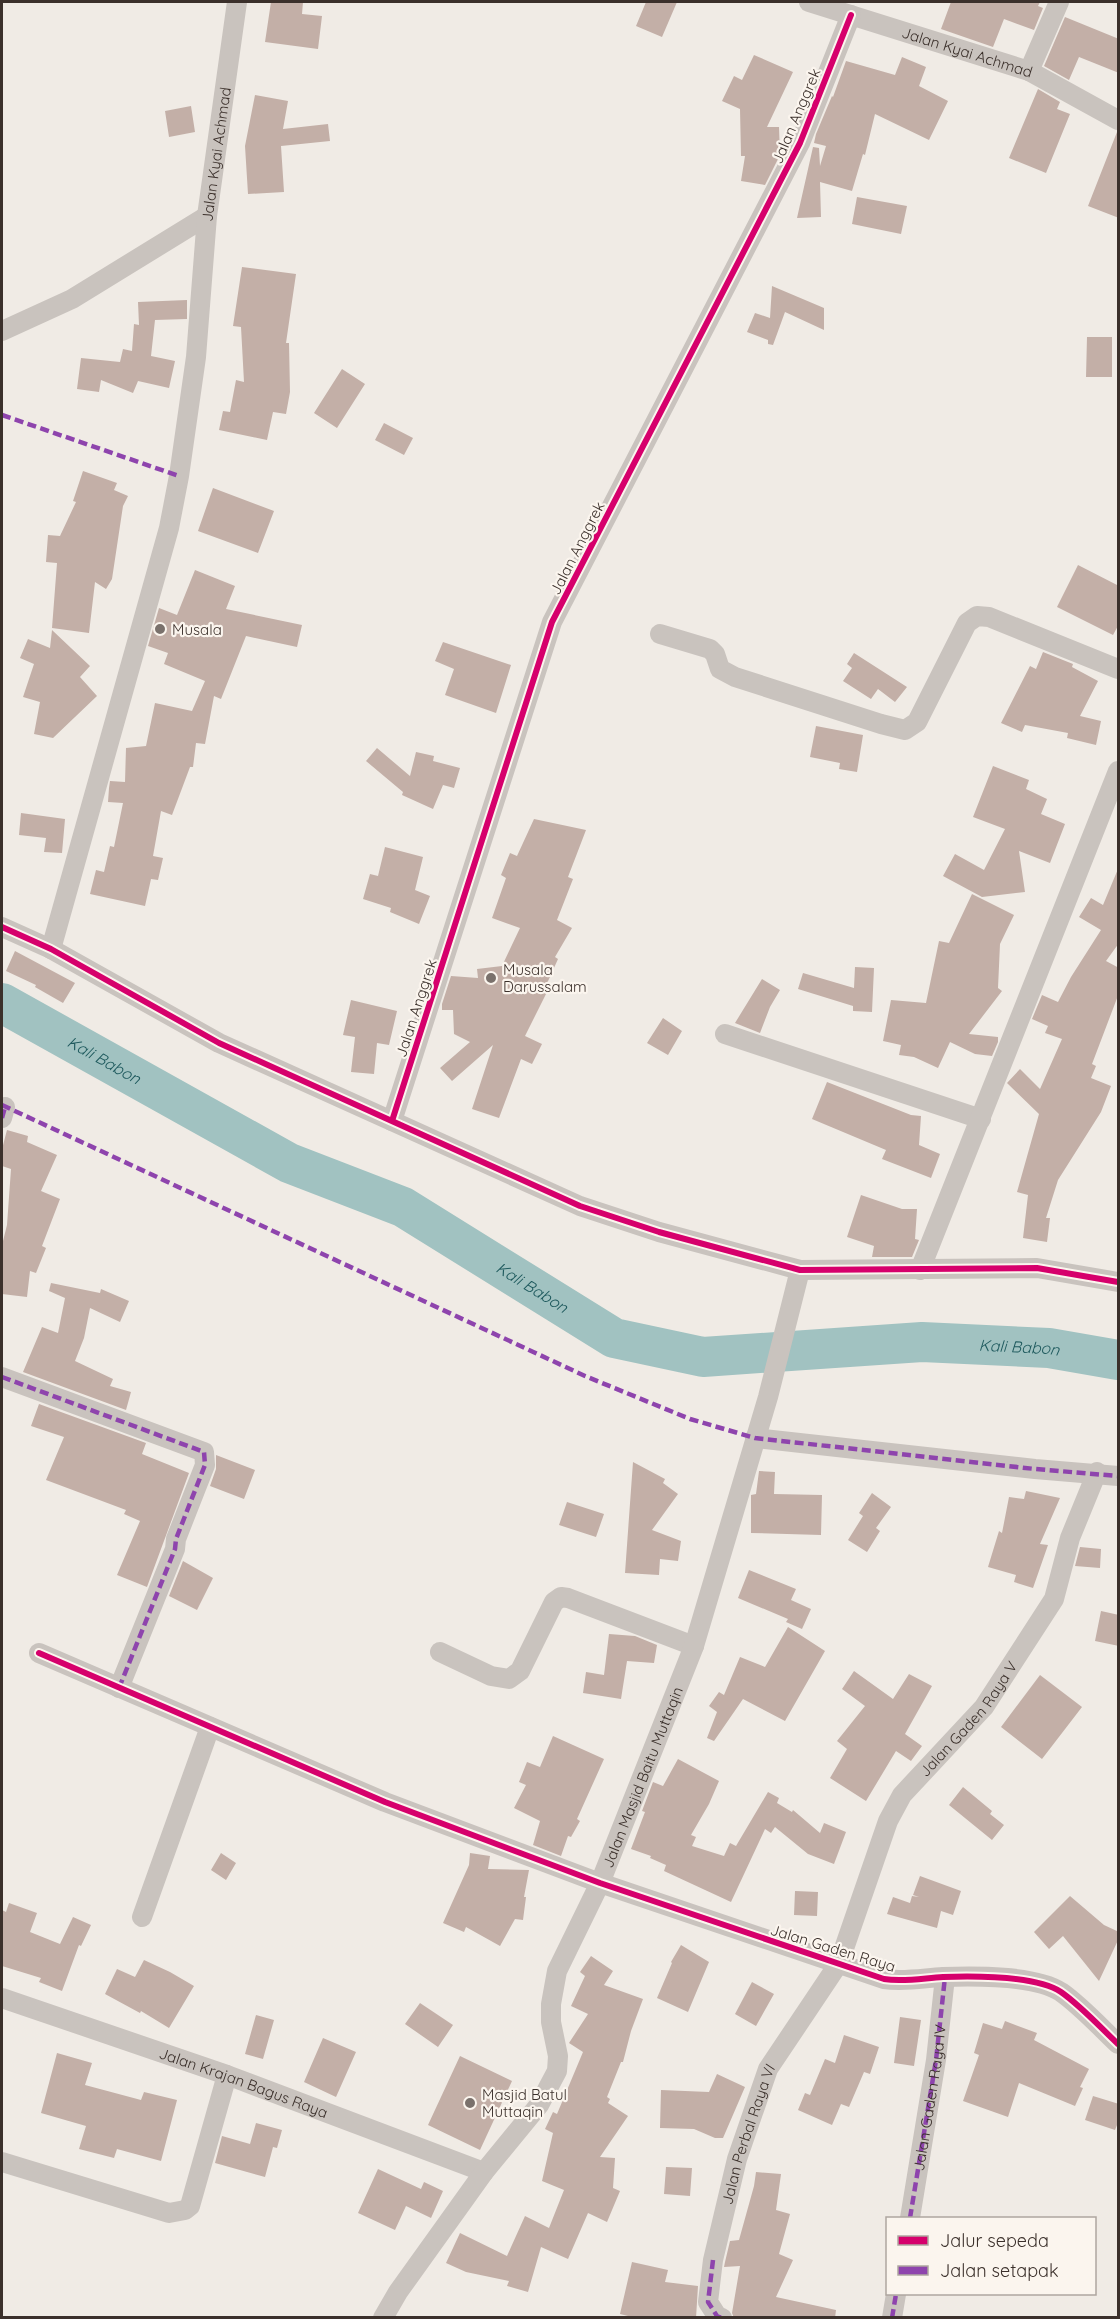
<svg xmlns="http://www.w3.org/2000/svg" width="1120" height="2319" font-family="Quicksand,sans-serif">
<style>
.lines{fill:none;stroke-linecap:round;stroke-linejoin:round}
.river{stroke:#a1c2c1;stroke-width:40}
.building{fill:#c3afa7}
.street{stroke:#c9c3be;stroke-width:20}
.quiet{stroke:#8e44ad;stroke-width:4.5;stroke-dasharray:9 4.5;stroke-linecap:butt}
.cycleway-casing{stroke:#fbf5ee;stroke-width:10}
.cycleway{stroke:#d6006c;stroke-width:6}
.poi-dot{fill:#7a716c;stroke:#fbf5ee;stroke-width:2}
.labels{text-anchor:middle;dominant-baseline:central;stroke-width:4.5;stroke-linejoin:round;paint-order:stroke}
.street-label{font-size:15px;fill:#3b302b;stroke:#fbf5ee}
.poi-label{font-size:15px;fill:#3b302b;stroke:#fbf5ee;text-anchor:start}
.water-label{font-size:16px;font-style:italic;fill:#1f5a5e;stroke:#fbf5ee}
</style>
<rect width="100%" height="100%" fill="#f0ebe5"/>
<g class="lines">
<path class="river" id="s1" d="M2 1003 289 1163 403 1207 614 1338 703 1357 922 1342 1049 1348 1118 1360"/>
</g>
<path class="building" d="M271 2H303L302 14 322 16 318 49 265 42Z
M646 2H677L662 37 636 26Z
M951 2H1040L1038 6 1043 8 1034 30 1004 19 993 47 941 29Z
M1065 17 1119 39V73L1079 57 1069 80 1044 66Z
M754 55 793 72 767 127H779L780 155 765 185 741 181 745 156H741L740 109 722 101 734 76 742 80Z
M902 57 926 67 919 86 948 101 929 140 875 114 865 155 863 154 852 191 820 182 821 217 797 218 813 147 819 148 820 166 826 146 814 143 816 134 832 96 833 97 846 61 895 75Z
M1038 89 1060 102 1057 109 1070 114 1046 173 1009 158Z
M255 95 288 101 283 129 328 124 330 141 281 146 284 192 248 194 245 146Z
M191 106 195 132 169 137 165 111Z
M1117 132H1119V218L1088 206Z
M857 197 907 206 901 234 852 224Z
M242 267 296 274 286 343H289L290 392 286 414 273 412 267 440 219 430 223 411 230 412 236 380 244 382 241 327 233 326Z
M772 286 824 308V330L785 312 773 345 768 344V340L747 332 755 313 770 318Z
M187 300V319L155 320 151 356 175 361 169 388 138 381 133 393 101 380 99 392 77 389 81 358 120 362 123 349 132 351 134 324 139 325 138 302Z
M1087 337H1112V377H1086Z
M342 369 365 384 337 428 314 413Z
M384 423 413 438 404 455 375 440Z
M83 471 117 483 114 490 128 496 123 506 112 579 106 589 95 582 89 633 52 628 57 563 46 562 48 535 60 536 76 502 73 501Z
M213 488 274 511 258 553 198 531Z
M1078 565 1119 586V624L1113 635 1057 607Z
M195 570 235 586 226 609 302 625 297 647 246 636 221 699 214 696 205 744 196 743 193 767H190L172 815 161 811 153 856 163 858 158 880 151 879 145 906 90 894 96 870 104 872 110 846 114 847 123 803 108 802 109 788 110 781 125 782 126 748 146 746 155 703 192 711 205 681 164 664 168 653 148 646 159 608 177 615Z
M52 630 90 666 80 677 97 696 53 738 34 734 40 702 23 697 34 664 20 658 28 639 50 648Z
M443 642 511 665 496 713 445 695 454 669 435 661Z
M1043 652 1073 664 1072 667 1098 681 1080 716 1101 721 1096 745 1067 738 1068 733 1025 725 1022 732 1001 723 1030 666 1036 669Z
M854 653 907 687 895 702 878 689 871 699 843 681 852 668 847 664Z
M816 726 863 735 857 772 839 769 840 763 810 757Z
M377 748 410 776 416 752 434 756 433 761 460 768 454 788 443 785 433 809 402 795 403 792 366 761Z
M993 766 1029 780 1026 789 1047 799 1041 814 1065 824 1050 863 1019 851 1025 892 982 897 943 876 955 854 984 870 1005 829 973 817Z
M21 813 65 819 62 853 44 852 46 838 19 835Z
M534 819 586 830 568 877 573 879 557 920 572 928 555 957 558 959 544 990 547 992 525 1036 542 1044 532 1064 521 1059 499 1118 472 1109 493 1045 452 1081 440 1068 470 1042 454 1034 453 1010H442V1004L451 976 478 978 477 969 502 966 520 928 492 918 506 878 501 875 510 853 517 856Z
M385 847 423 857 415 890 430 896 419 924 390 912 391 908 363 899 370 874 378 876Z
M1118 869 1119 943 1106 961 1119 968V993L1092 1064 1096 1066 1091 1078 1111 1086 1101 1112 1058 1180 1046 1218H1050L1047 1242 1023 1238 1028 1195 1017 1192 1039 1114 1007 1083 1020 1069 1040 1089 1062 1039 1045 1033 1048 1026 1032 1019 1042 995 1058 1002 1071 977 1101 930 1079 917 1091 898 1103 905Z
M972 894 1014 915 1000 944 998 988 1002 991 969 1034 998 1037V1042L992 1056 975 1054 950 1042 938 1068 914 1057 899 1055 901 1045 883 1041 891 1000 926 1003 939 941 949 943Z
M15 951 75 983 63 1003 35 987 36 985 6 971Z
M855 967 874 968 872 1012 853 1011V1006L798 989 803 973 854 988Z
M762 979 780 990 770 1007 760 1033 735 1023Z
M351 1000 397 1011 389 1045 377 1043 374 1074 351 1072 355 1037 343 1035Z
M663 1018 682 1031 668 1055 647 1043Z
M827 1082 911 1115 921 1116 919 1145 940 1154 931 1178 882 1159 886 1150 812 1119Z
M7 1130 28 1136 27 1142 57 1155 41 1191 60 1199 42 1246 46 1248 36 1273 30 1271 27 1297 2 1294V1245L7 1225 11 1169 2 1166V1149Z
M861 1195 902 1209H917L915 1239 919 1240 912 1257H872L874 1246 847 1237Z
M51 1283 100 1293 101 1289 129 1301 120 1322 90 1308 84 1338 75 1361 113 1379 110 1386 131 1392 126 1410 23 1372 42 1327 58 1333 65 1298 49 1291Z
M39 1404 146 1443 142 1454 189 1473 147 1587 117 1575 140 1521 124 1514 126 1510 46 1480 64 1437 31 1426Z
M216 1455 255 1470 244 1499 210 1486 216 1469Z
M633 1462 665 1479 663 1483 678 1494 652 1530 681 1541 678 1561 660 1559 659 1575 625 1573Z
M759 1471 775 1472 774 1494 822 1495 821 1535 751 1533V1495L756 1494Z
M1026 1491 1060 1498 1040 1544 1048 1545 1033 1588 1014 1582 1016 1575 988 1567 999 1531 1002 1533 1009 1497 1024 1499Z
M872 1493 891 1507 876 1528 880 1531 867 1552 848 1540 863 1516 859 1513Z
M567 1502 604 1514 596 1537 559 1525Z
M1080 1547 1101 1549 1100 1568 1075 1566Z
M183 1561 213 1578 197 1610 169 1596Z
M749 1570 796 1589 791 1600 811 1609 802 1629 786 1622 788 1619 738 1598Z
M1101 1611 1119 1615V1646L1095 1641Z
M788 1627 825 1651 785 1721 743 1699 714 1741 707 1738 717 1712 709 1706 719 1692 724 1695 740 1657 765 1667Z
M609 1634 635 1636 657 1645 654 1663 627 1661 621 1699 583 1693 586 1672 604 1675Z
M854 1671 893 1699 909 1674 932 1686 905 1734 922 1746 911 1761 896 1751 866 1801 830 1778 847 1749 837 1741 865 1706 842 1689Z
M1040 1675 1082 1707 1042 1759 1001 1727Z
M553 1736 604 1759 577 1819 580 1821 571 1837 568 1836 561 1856 533 1845 540 1821 514 1808 526 1785 519 1782 527 1762 540 1767Z
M678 1759 719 1781 709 1804 691 1835 696 1837 692 1846 724 1856 730 1843 736 1846 768 1792 779 1798 777 1803 792 1812 793 1810 820 1833 824 1823 846 1832 834 1864 808 1854 775 1827 771 1833 765 1829 731 1902 664 1871 666 1865 650 1858 651 1856 631 1849 645 1812 642 1811 653 1782 663 1786Z
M963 1787 992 1811 990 1814 1004 1825 992 1840 949 1805Z
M221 1853 236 1863 226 1880 211 1870Z
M470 1853 490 1856 488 1869 529 1870 524 1897H526L523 1920 515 1919 500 1946 466 1927 464 1932 443 1923 469 1865Z
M920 1876 961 1891 953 1915 941 1911 937 1928 887 1914 893 1897 910 1903 912 1896 919 1897 913 1895Z
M795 1891 818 1892 817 1916 794 1915Z
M1070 1896 1104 1925 1119 1932V1938L1099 1981 1063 1936 1049 1949 1034 1932Z
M9 1903 37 1913 30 1932 60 1944 73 1917 91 1925 81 1946 79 1945 62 1991 39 1982 41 1978 2 1966V1910L6 1912Z
M681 1945 709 1962 688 2012 657 1998 672 1963 671 1962Z
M591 1956 613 1971 604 1985 643 1999 631 2031 623 2062H621L607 2097 610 2099 608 2103 628 2116 600 2157 615 2158 613 2188 620 2191 607 2222 588 2213 568 2259 541 2247 528 2292 507 2286 509 2281 466 2272 446 2263 460 2233 507 2256 525 2216 549 2228 564 2190 542 2181 553 2133 545 2129 553 2112 557 2114 583 2052 569 2043 588 2014 571 2006 585 1976 580 1972Z
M144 1960 170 1972 194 1986 169 2028 141 2011 140 2013 105 1994 117 1969 135 1977Z
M752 1982 774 1994 756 2026 735 2014Z
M420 2003 453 2025 438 2047 405 2024Z
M256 2015 274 2020 263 2059 245 2054Z
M900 2017 921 2020 914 2066 894 2063Z
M1005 2021 1037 2033 1034 2040 1089 2069 1080 2087 1083 2088 1075 2106 1019 2083 1008 2117 963 2101 979 2055 974 2053 983 2023 1002 2029Z
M844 2035 879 2047 870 2074 864 2072 849 2107 841 2104 832 2125 798 2110 805 2093 810 2095 825 2059 835 2063Z
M323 2038 356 2052 336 2097 304 2082Z
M57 2053 92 2063 85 2085 141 2100 144 2092 177 2100 161 2161 117 2149 114 2158 79 2149 86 2126 41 2113Z
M460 2056 512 2081 480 2150 428 2125Z
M717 2074 745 2087 723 2138H715L694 2129 660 2128 661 2090 709 2092Z
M1093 2096 1119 2104V2120L1115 2130 1085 2120Z
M256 2123 282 2130 277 2148 273 2147 265 2177 215 2163 222 2136 250 2144Z
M666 2167 692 2168 690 2196 664 2194Z
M378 2169 421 2189 424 2182 443 2191 431 2218 406 2206 395 2230 358 2213Z
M756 2172 781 2174 776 2210 790 2214 779 2254 793 2260 776 2297 836 2310 835 2318H734L732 2313 740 2266 724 2267 725 2262 730 2241 739 2240 754 2186Z
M632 2262 668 2270 665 2282 698 2286 696 2318H636L620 2314Z"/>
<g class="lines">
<g class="street">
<path id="s2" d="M809 2 1029 71 1118 120"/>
<path d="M1029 71 1059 2"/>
<path d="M2 331 72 299 207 216"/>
<path d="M660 634 710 649 715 654 720 669 735 677 881 724 905 730 917 722 967 623 977 616 989 617 1118 669"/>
<path d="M2 927 51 949 219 1043 580 1206 659 1232 800 1270 1037 1268 1118 1282"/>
<path id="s3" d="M51 949 169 528 179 476 196 357 207 216 237 2"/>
<path d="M725 1034 981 1119"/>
<path d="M2 1118 5 1107"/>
<path d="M392 1121 552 622 800 143 851 15"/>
<path d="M920 1270 1118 771"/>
<path d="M2 1377 204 1452 205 1465 176 1539 175 1549 119 1688"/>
<path d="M755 1438 1035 1469 1118 1476"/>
<path d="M440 1652 491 1676 509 1679 520 1671 554 1602 561 1597 568 1598 694 1646"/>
<path d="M39 1653 385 1802 600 1883 884 1979C904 1982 924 1978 943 1977 974 1976 1035 1975 1061 1992 1081 2006 1100 2027 1118 2044"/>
<path d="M142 1917 210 1727"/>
<path id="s4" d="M2 1998 227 2075 484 2172"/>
<path d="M2 2162 169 2213 185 2210 190 2206 227 2075"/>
<path id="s5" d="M910 2218 936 2060 945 1977"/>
<path id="s6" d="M383 2318 398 2292 484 2172 539 2105 557 2071 558 2056 551 2022V2004L557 1971 600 1883 694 1646 768 1397 800 1270"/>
<path id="s7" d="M722 2318 717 2316 708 2302 713 2260 737 2159 768 2069 839 1963 888 1821 902 1795 984 1707 1054 1599 1070 1538 1097 1472"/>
<path d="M892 2318 896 2294"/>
</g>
<path class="quiet" d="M2 415 179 476
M2 1105 585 1376 690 1419 755 1438 1035 1469 1118 1476
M2 1118 5 1107
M2 1377 204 1452 205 1465 176 1539 175 1549 119 1688
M910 2218 936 2060 945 1977
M713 2260 708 2302 717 2316 722 2318
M892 2318 896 2294"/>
<g class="cycleway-casing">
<path id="cycleway" d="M2 927 51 949 219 1043 580 1206 659 1232 800 1270 1037 1268 1118 1282
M392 1121 552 622 800 143 851 15
M39 1653 385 1802 600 1883 884 1979C904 1982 924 1978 943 1977 974 1976 1035 1975 1061 1992 1081 2006 1100 2027 1118 2044"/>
</g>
<use href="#cycleway" class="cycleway"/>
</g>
<g class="poi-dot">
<circle cx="160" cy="629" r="6"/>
<circle cx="491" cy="978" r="6"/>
<circle cx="470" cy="2103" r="6"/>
</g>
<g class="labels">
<g class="street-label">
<text stroke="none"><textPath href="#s2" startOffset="166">Jalan Kyai Achmad</textPath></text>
<text transform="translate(796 116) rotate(-67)">Jalan Anggrek</text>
<text stroke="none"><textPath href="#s3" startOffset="814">Jalan Kyai Achmad</textPath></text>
<text transform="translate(577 548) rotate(-63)">Jalan Anggrek</text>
<text transform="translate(416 1008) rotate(-72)">Jalan Anggrek</text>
<text stroke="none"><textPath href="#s7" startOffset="672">Jalan Gaden Raya V</textPath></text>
<text stroke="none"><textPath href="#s6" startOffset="616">Jalan Masjid Baitu Muttaqin</textPath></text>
<text transform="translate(833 1948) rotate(17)">Jalan Gaden Raya</text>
<text stroke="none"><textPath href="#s4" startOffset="256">Jalan Krajan Bagus Raya</textPath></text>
<text stroke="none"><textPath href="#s5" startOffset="122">Jalan Gaden Raya IV</textPath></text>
<text stroke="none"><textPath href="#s7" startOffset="195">Jalan Perbal Raya VI</textPath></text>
</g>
<g class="poi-label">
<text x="172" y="629">Musala</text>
<text x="503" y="969">Musala<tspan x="503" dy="17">Darussalam</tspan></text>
<text x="482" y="2094">Masjid Batul<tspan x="482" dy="17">Muttaqin</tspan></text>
</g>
<g class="water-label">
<text stroke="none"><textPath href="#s1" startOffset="117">Kali Babon</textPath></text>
<text stroke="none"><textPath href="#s1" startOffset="603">Kali Babon</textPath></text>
<text stroke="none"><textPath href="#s1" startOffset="1107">Kali Babon</textPath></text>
</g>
</g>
<rect width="1120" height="2319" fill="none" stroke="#3b302b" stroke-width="6"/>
<rect x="886" y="2217" width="210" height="78" fill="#fbf5ee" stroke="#aea6a0" stroke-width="1.5"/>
<rect x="898" y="2236" width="30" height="9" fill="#d6006c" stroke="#aea6a0" stroke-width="1.5"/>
<text x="940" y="2247" font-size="18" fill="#3b302b">Jalur sepeda</text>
<rect x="898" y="2266" width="30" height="9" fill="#8e44ad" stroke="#aea6a0" stroke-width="1.5"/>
<text x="940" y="2277" font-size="18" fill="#3b302b">Jalan setapak</text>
</svg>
